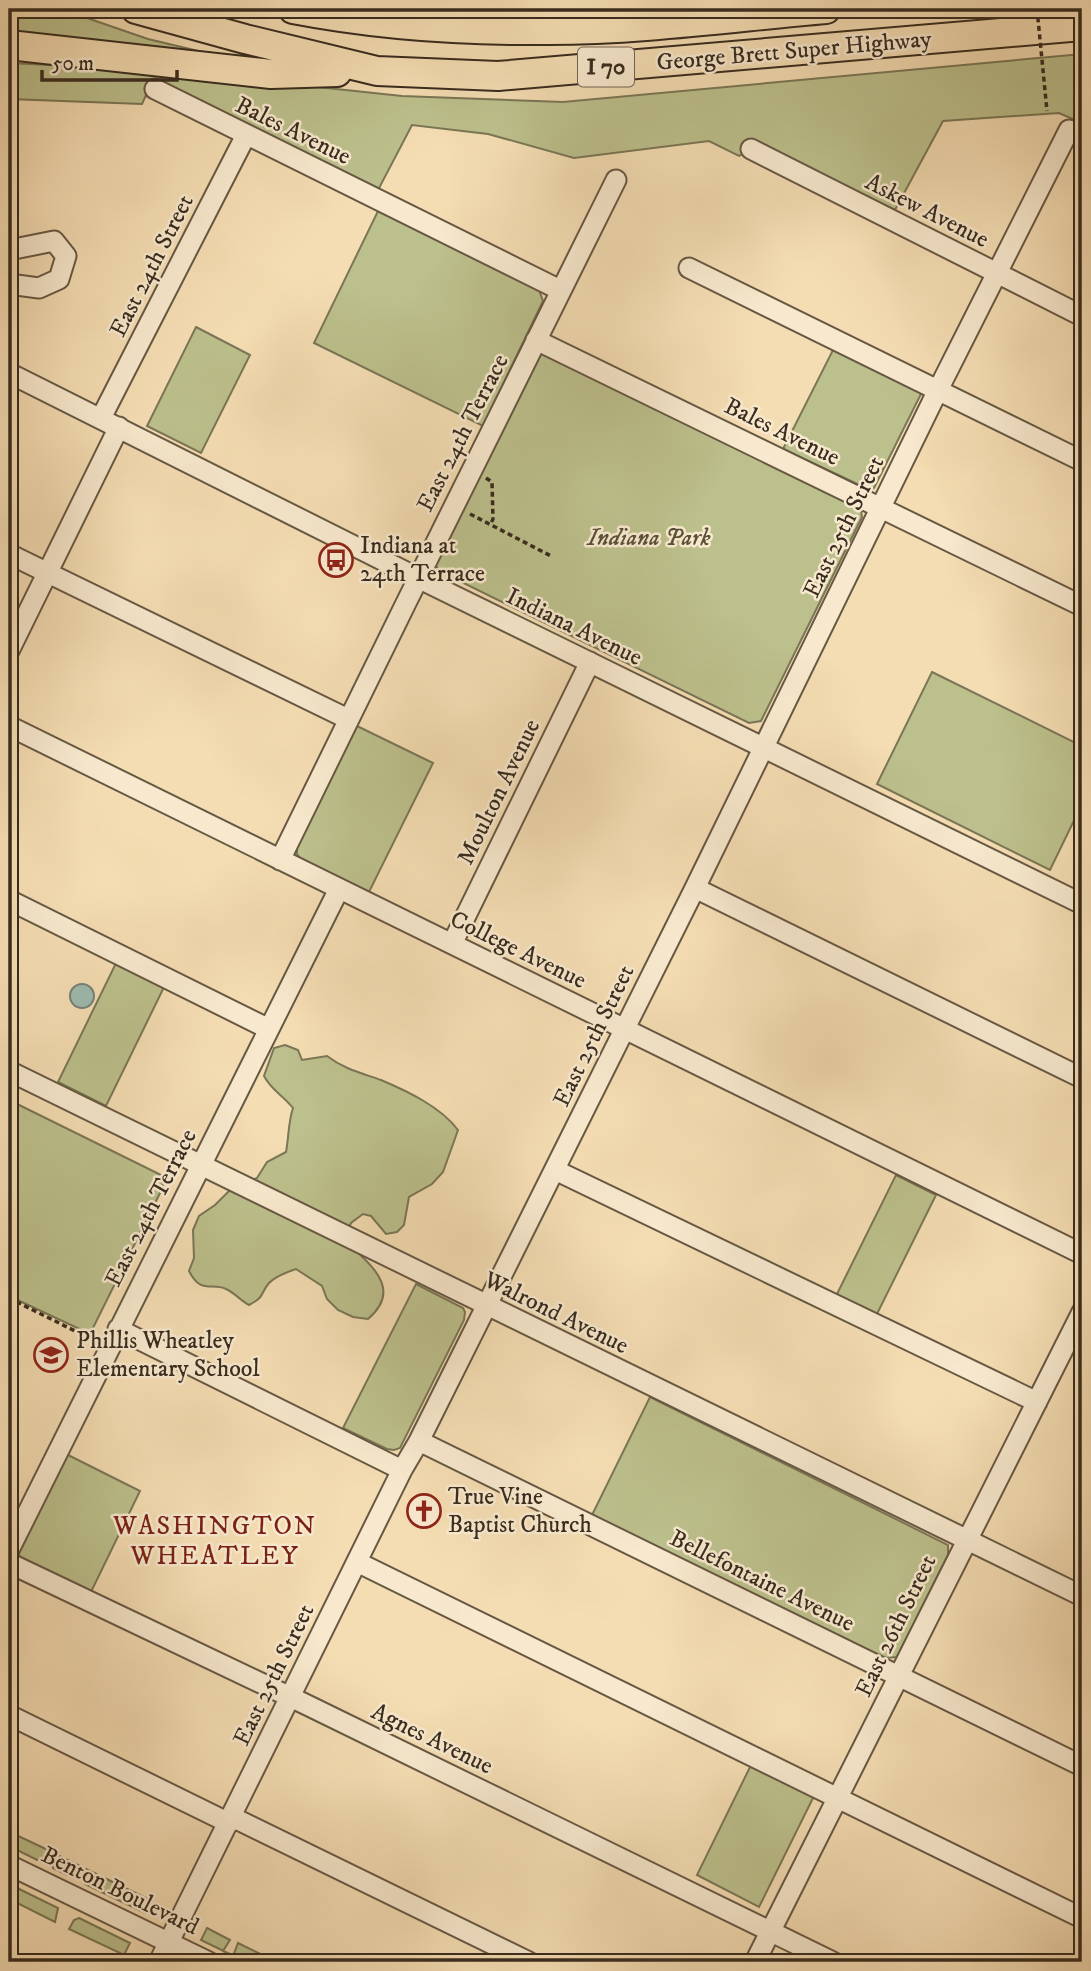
<svg xmlns="http://www.w3.org/2000/svg" width="1091" height="1971" font-family="'IM FELL DW Pica',serif">
<style>
.green{fill:#bcc08c;stroke:#7a7656;stroke-width:2}
.water{fill:#9dbbb1;stroke:#758177;stroke-width:2}
.lines{fill:none;stroke-linecap:round;stroke-linejoin:round}
.minor-casing{stroke:#675844;stroke-width:23}
.highway-casing{stroke:#382b1f;stroke-width:32}
.path{stroke:#382b1f;stroke-width:3.5;stroke-dasharray:5 3.5;stroke-linecap:butt}
.minor{stroke:#f8e9ce;stroke-width:19}
.highway{stroke:#f5ddb3;stroke-width:28}
.path-bridge{stroke:#382b1f;stroke-width:3.5;stroke-dasharray:5 3.5;stroke-linecap:butt}
.labels{text-anchor:middle;dominant-baseline:central;stroke-width:5;stroke-linejoin:round;paint-order:stroke}
.shield{fill:#f8e9ce;stroke:#726454;stroke-width:2}
.shield-label{font-size:23px;font-weight:bold;fill:#382b1f}
.street-label{font-size:24px;fill:#382b1f;stroke:#f8e9ce}
.park-label{font-size:24px;font-style:italic;fill:#59503a;stroke:#f8e9ce}
.poi-label{font-size:24px;fill:#382b1f;stroke:#f8e9ce;text-anchor:start}
.neighbourhood-label{font-size:26px;letter-spacing:2px;fill:#7a1f14;stroke:#f8e9ce}
</style>
<rect width="100%" height="100%" fill="#f5ddb3"/>
<filter id="stains"><feTurbulence type="fractalNoise" baseFrequency=".00286" numOctaves="4"/><feColorMatrix values="0 0 0 0 .2 0 0 0 0 .09 0 0 0 0 .02 0 0 0 .5 -.17"/></filter>
<radialGradient id="worn" r=".72"><stop offset=".6" stop-color="#630" stop-opacity="0"/><stop offset="1" stop-color="#630" stop-opacity=".3"/></radialGradient>
<path class="green" d="M9 9H61L148 39 274 69 9 38Z
M1082 54V123L1059 113 943 121 895 210 761 145 739 156 709 141 574 158 488 134 412 125 377 192 152 82 142 104 9 99V63L158 70 402 96 563 102Z
M378 211 539 290 543 301 483 426 314 343Z
M196 327 250 355 201 453 147 426Z
M835 346 923 390 874 488 870 490 783 449Z
M542 353 858 506 861 510 862 517 761 721 749 723 441 572 436 566V560L538 357Z
M932 672 1082 746V804L1050 870 877 784Z
M357 726 433 763 369 892 301 859 297 854V847Z
M118 959 166 983 106 1106 58 1082Z
M285 1045 298 1050 302 1060 327 1056C344 1069 361 1073 381 1080 407 1091 441 1107 458 1130L443 1172 432 1184 409 1197 404 1225 397 1232 386 1234 371 1216 363 1214 351 1223 344 1239C367 1263 405 1287 368 1319L353 1317 338 1310 327 1299 322 1286 296 1269C287 1272 276 1276 269 1283 259 1295 266 1296 249 1305 241 1301 235 1293 226 1289 212 1282 201 1295 189 1271L194 1258 193 1230 199 1216 215 1205 230 1190 257 1178 267 1162 286 1152C289 1136 288 1123 293 1108 282 1094 272 1091 264 1076L274 1048Z
M9 1100 161 1175 163 1187 90 1334 9 1296Z
M896 1175 936 1195 874 1320 834 1300Z
M416 1284 463 1308 465 1312 464 1320 400 1448 394 1450 387 1449 343 1428Z
M650 1397 948 1545V1555L897 1657 885 1658 592 1515Z
M66 1454 140 1491 91 1592 21 1558 19 1555V1549Z
M752 1763 815 1794 759 1907 697 1875Z
M14 1834 48 1850 44 1858 37 1860 13 1848 11 1844Z
M55 1854 80 1866 76 1873 67 1875 53 1868 52 1861Z
M86 1869 152 1901 145 1913 85 1884 83 1876Z
M9 1884 58 1908 55 1922 9 1899Z
M79 1918 130 1943 124 1955 69 1929 74 1920Z
M207 1928 230 1940 223 1951 233 1956 238 1943 277 1962H246L201 1940Z"/>
<path class="water" d="M70 996a12 12 0 1 1 24 0a12 12 0 1 1-24 0Z"/>
<g class="lines">
<g class="minor-casing">
<path id="minor" d="M155 89 560 290
M751 149 1082 316
M9 250 54 241 66 256 59 279 39 288 9 284
M689 268 1082 461
M536 340 1082 606
M9 373 418 578 1082 904
M101 418 246 135
M9 554 348 719
M9 651 119 427
M9 726 1082 1254
M280 860 406 603 616 180
M695 888 1082 1078
M9 900 269 1029
M452 944 590 662
M9 1071 1082 1596
M555 1170 1037 1402
M118 1329 402 1470
M419 1441 1082 1766
M9 1550 339 889
M357 1562 1082 1918
M9 1563 305 1704 833 1962
M9 1715 229 1823
M232 1817 529 1962
M9 1865 209 1962
M159 1962 402 1470 419 1441 695 888 938 390 1069 130
M755 1962 1082 1312"/>
</g>
<g class="highway-casing">
<path id="highway" d="M136 9 245 39 377 71 498 76 1082 26
M293 9C376 25 464 31 549 30 641 30 734 17 826 9
M9 45 271 74 337 72"/>
</g>
<path class="path" d="M486 478 492 482 493 519 490 525
M470 514 553 557
M9 1298 93 1340"/>
<use href="#minor" class="minor"/>
<use href="#highway" class="highway"/>
<path class="path-bridge" d="M1037 9 1047 111"/>
</g>
<defs>
<g id="bus-ring" transform="scale(1.75)"><circle r="9.5" fill="#f8e9ce" stroke="#8f2418" stroke-width="1.5"/><path d="M-5-6H5V4H4V6H2V4H-2V6H-4V4H-5ZM-3.5-4V0h7V-4ZM-3.5 1.2v1.5H-2V1.2ZM2 1.2v1.5H3.5V1.2Z" fill="#8f2418"/></g>
<g id="school-ring" transform="scale(1.75)"><circle r="9.5" fill="#f8e9ce" stroke="#8f2418" stroke-width="1.5"/><path d="M0-5L7-2L0 1L-7-2ZM-4 1L0 2.5L4 1V4Q0 6-4 4Z" fill="#8f2418"/></g>
<g id="church-ring" transform="scale(1.75)"><circle r="9.5" fill="#f8e9ce" stroke="#8f2418" stroke-width="1.5"/><path d="M-1.2-6h2.4v3.5h3.3v2.4h-3.3V6h-2.4V-.1h-3.3v-2.4h3.3Z" fill="#8f2418"/></g>
</defs>
<g fill-rule="evenodd">
<use href="#bus-ring" x="336" y="560"/>
<use href="#school-ring" x="51" y="1355"/>
<use href="#church-ring" x="424" y="1511"/>
</g>
<g class="labels">
<rect class="shield" x="578" y="47.5" width="56" height="39" rx="5"/>
<g class="shield-label">
<text x="606" y="67">I 70</text>
</g>
<g class="street-label">
<text transform="translate(794 51) rotate(-5)">George Brett Super Highway</text>
<text transform="translate(293 131) rotate(26)">Bales Avenue</text>
<text transform="translate(927 211) rotate(27)">Askew Avenue</text>
<text transform="translate(152 266) rotate(-63)">East 24th Street</text>
<text transform="translate(782 432) rotate(26)">Bales Avenue</text>
<text transform="translate(463 433) rotate(-63)">East 24th Terrace</text>
<text transform="translate(844 527) rotate(-64)">East 25th Street</text>
<text transform="translate(574 627) rotate(26)">Indiana Avenue</text>
<text transform="translate(499 792) rotate(-64)">Moulton Avenue</text>
<text transform="translate(518 950) rotate(26)">College Avenue</text>
<text transform="translate(594 1036) rotate(-64)">East 25th Street</text>
<text transform="translate(151 1208) rotate(-63)">East 24th Terrace</text>
<text transform="translate(556 1313) rotate(26)">Walrond Avenue</text>
<text transform="translate(762 1581) rotate(26)">Bellefontaine Avenue</text>
<text transform="translate(896 1626) rotate(-64)">East 26th Street</text>
<text transform="translate(274 1675) rotate(-64)">East 25th Street</text>
<text transform="translate(432 1739) rotate(26)">Agnes Avenue</text>
<text transform="translate(120 1891) rotate(26)">Benton Boulevard</text>
</g>
<g class="park-label">
<text x="649" y="538">Indiana Park</text>
</g>
<g class="poi-label">
<text x="360" y="546">Indiana at<tspan x="360" dy="28">24th Terrace</tspan></text>
<text x="76" y="1341">Phillis Wheatley<tspan x="76" dy="28">Elementary School</tspan></text>
<text x="448" y="1497">True Vine<tspan x="448" dy="28">Baptist Church</tspan></text>
</g>
<g class="neighbourhood-label">
<text x="215" y="1526">WASHINGTON<tspan x="215" dy="30">WHEATLEY</tspan></text>
</g>
</g>
<rect width="1091" height="1971" fill="none" stroke="#f5ddb3" stroke-width="35"/>
<rect x="10" y="10" width="1070" height="1950" fill="none" stroke="#382b1f" stroke-width="3.5"/>
<rect x="18" y="18" width="1056" height="1936" fill="none" stroke="#382b1f" stroke-width="2"/>
<path d="M42 70v10h135v-10" fill="none" stroke="#382b1f" stroke-width="3.5"/>
<text x="52" y="70" font-size="21" fill="#382b1f" stroke="#f8e9ce" stroke-width="5" paint-order="stroke">50 m</text>
<rect width="100%" height="100%" filter="url(#stains)"/>
<rect width="100%" height="100%" fill="url(#worn)"/>
</svg>
